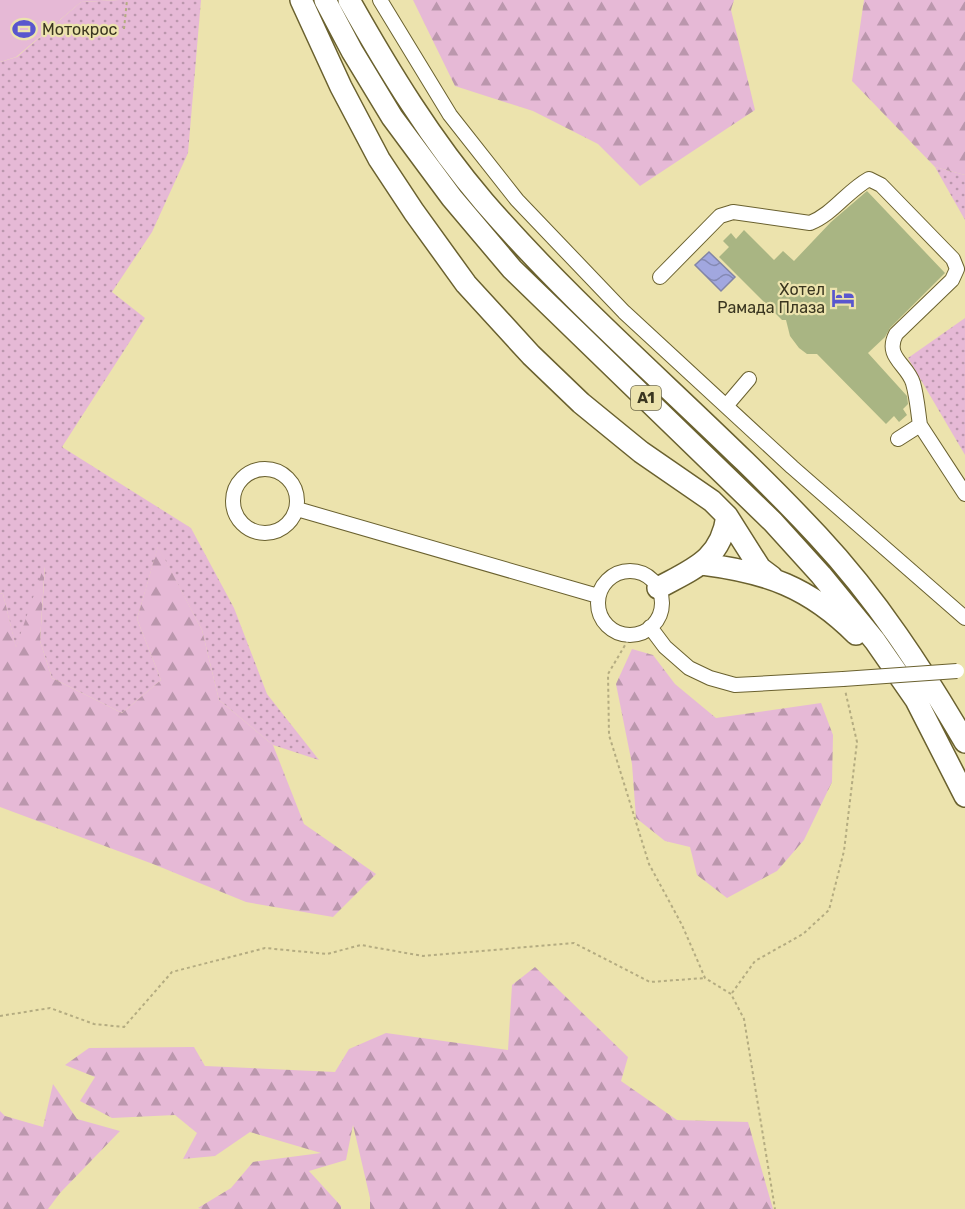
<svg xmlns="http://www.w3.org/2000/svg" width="965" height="1209" font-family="Rubik,sans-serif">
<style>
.grass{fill:url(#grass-dots)}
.forest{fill:url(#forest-firs)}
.pitch{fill:#e6b9d6}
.water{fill:url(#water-waves);stroke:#8285a6;stroke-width:1.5}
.building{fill:#a9b583}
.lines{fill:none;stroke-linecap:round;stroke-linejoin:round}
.minor-casing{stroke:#6a612f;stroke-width:16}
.highway-casing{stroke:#6a612f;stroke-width:24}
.path{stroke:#b4ac81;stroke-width:2;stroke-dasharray:3 3;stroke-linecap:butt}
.minor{stroke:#fff;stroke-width:14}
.highway{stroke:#fff;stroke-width:21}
.minor-bridge-casing{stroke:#6a612f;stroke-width:16;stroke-linecap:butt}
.minor-bridge{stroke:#fff;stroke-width:14}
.labels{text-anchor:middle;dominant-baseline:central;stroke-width:4.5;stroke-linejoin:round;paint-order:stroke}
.shield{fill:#ece3ad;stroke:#6f6a4a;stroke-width:1.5}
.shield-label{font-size:15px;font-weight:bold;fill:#3a3620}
.poi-label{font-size:16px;fill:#3a3620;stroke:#ece3ad;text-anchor:start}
</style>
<defs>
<pattern id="grass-dots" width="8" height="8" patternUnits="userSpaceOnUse" patternTransform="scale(1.5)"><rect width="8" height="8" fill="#e6b9d6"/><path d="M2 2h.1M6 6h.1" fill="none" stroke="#bb97ad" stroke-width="1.8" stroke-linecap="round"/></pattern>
<pattern id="forest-firs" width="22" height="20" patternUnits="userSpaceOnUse" patternTransform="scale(1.5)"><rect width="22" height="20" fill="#e6b9d6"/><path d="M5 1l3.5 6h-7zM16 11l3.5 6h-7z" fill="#bb97ad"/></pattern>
<pattern id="water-waves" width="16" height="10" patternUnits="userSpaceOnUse" patternTransform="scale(1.5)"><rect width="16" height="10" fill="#a1a7df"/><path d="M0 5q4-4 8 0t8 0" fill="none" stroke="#8489b4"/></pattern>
</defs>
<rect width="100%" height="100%" fill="#ece3ad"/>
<path class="grass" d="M119 0H201L188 153 152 232 112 292 145 318 62 447 191 528 234 608 267 694 319 760 273 745 219 700 202 630 158 547 137 619 161 680 122 713 52 678 40 641 45 566 16 648 3 594 0 593V62L17 57 81 2Z
M935 167 965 175V220Z
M965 318V455L908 358Z"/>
<path class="forest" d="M413 0H734L731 10 755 110 640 186 598 144 533 111 455 86Z
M864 0H965V175L935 167 852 81Z
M158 546 202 630 219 700 273 745 304 824 376 874 333 917 246 902 153 864 0 807V593L3 594 16 647 45 563 40 641 52 678 122 713 161 680 137 619Z
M632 649 653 655 675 684 716 718 821 703 833 735 832 782 804 840 777 871 727 898 697 875 690 847 665 841 636 818 632 764 616 684Z
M535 967 628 1057 621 1081 677 1120 748 1122 773 1209H370V1198L353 1125 346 1160 309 1171 341 1206V1209H203L198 1208 231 1188 253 1162 321 1153 250 1132 215 1156 183 1159 197 1133 175 1115 112 1118 80 1101 95 1077 65 1065 89 1048 194 1047 205 1066 335 1072 349 1049 386 1033 508 1050 512 985Z
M53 1084 77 1119 120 1131 60 1193 48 1209H0V1111L5 1116 43 1127Z"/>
<path class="pitch" d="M0 0H119L81 2 16 57 0 62Z"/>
<path class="water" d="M709 252 735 277 721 291 695 265Z"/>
<path class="building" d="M867 191 945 273 890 328 885 337 868 353 907 396 908 404 903 409 907 415 899 422 894 416 886 424 817 354H807L799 348 790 336 786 320H782L719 257 729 247 723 241 731 233 736 239 744 230 774 260 783 251 794 261 831 222Z"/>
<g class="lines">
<g class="minor-casing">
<path id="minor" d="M380 0 450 115 517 200 624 312 792 467 965 618
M660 277 720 216 733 212 810 223C833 214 847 191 869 179L881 185 953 259 957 269 952 280 896 334C884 357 907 364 913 383 917 397 918 412 920 425
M726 406 749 379
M898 439 920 425 965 494
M233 501a32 32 0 1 1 64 0a32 32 0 1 1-64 0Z
M297 509 598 596
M598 603a32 32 0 1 1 64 0a32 32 0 1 1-64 0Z
M650 627 665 647 689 668 710 678 735 685 843 679"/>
</g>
<g class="highway-casing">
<path id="highway" d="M301 0 341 87 379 159 414 212 466 284 531 355 581 403 641 452 712 501 727 516 760 568 772 577
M325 0 352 51 392 117 452 198 512 269 773 522 821 575 875 641 916 700 965 796
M349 0C389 71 431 140 484 202 588 322 711 421 818 536 876 598 923 670 965 742
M702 564C766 572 809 587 856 634
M658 588C693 569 721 560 727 516"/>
</g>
<path class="path" d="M124 29 127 0
M631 635 608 674 609 735 649 864 682 925 705 978 731 994 744 1019 775 1209
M732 993 755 961 803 934 829 910 844 851 857 742 845 690
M0 1016 50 1008 94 1024 124 1027 172 972 265 948 327 954 361 945 423 956 574 943 650 982 705 978"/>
<use href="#minor" class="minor"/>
<use href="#highway" class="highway"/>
<g class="minor-bridge-casing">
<path id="minor-bridge" d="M843 679 957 671"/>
</g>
<use href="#minor-bridge" class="minor-bridge"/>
</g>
<defs>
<g id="stadium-bare" transform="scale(1.8)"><path d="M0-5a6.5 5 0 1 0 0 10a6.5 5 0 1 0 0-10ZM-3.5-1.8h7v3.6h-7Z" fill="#5956ce" stroke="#ece3ad" stroke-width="2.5" paint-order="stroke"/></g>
<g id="hotel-bare" transform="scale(1.8)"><path d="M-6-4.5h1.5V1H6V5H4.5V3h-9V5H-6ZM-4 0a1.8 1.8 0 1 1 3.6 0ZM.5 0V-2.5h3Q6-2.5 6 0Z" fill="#5956ce" stroke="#ece3ad" stroke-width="2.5" paint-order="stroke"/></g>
</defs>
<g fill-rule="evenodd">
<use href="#stadium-bare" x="24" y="29"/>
<use href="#hotel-bare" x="843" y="298"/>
</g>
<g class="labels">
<rect class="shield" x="631" y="386" width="30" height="24" rx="4.5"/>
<g class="shield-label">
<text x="646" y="398">A1</text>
</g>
<g class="poi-label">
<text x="42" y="29">Мотокрос</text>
<text x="825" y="289" text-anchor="end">Хотел<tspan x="825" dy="18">Рамада Плаза</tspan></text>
</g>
</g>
</svg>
